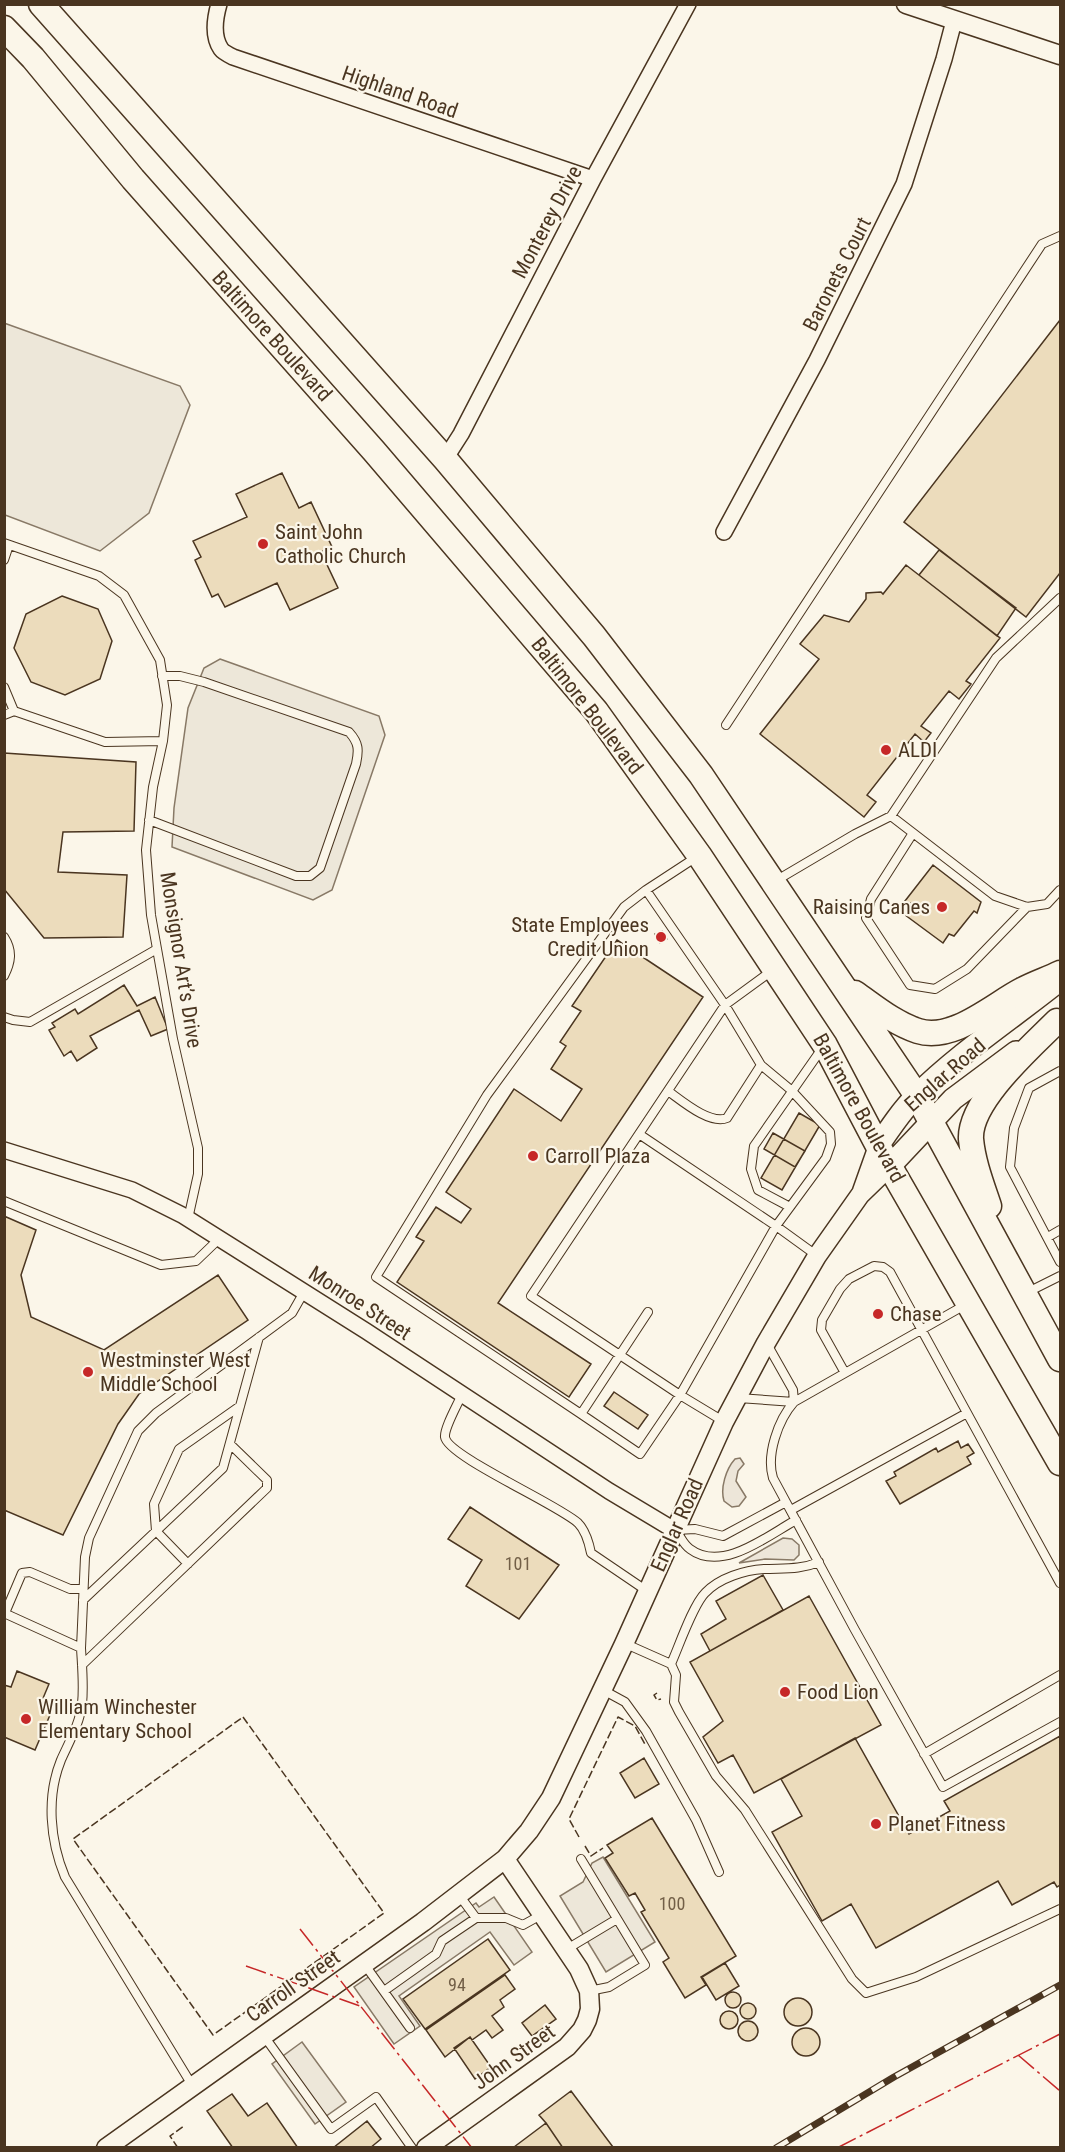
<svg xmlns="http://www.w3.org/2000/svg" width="1065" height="2152" font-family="'Roboto Condensed',sans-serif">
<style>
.green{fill:#ede6d9;stroke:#887966;stroke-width:1.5}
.parking{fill:#ede7d9;stroke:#887966;stroke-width:1.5}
.building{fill:#ecdcbc;stroke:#4a3520;stroke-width:1.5}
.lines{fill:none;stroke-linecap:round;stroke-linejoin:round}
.service-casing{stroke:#4a3520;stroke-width:10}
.minor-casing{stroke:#4a3520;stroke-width:18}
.tertiary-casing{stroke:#4a3520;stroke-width:21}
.secondary-casing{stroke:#4a3520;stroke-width:24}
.trunk-casing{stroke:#4a3520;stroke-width:27}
.service{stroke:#fbf6e9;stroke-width:8}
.minor{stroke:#fbf6e9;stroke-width:15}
.tertiary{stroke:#fbf6e9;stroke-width:18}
.secondary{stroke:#fbf6e9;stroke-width:21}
.trunk{stroke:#fbf6e9;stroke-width:24}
.rail-casing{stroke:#4a3520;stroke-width:7}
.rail{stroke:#fbf6e9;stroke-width:4.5;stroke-dasharray:14;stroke-linecap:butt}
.fence{stroke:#4a3520;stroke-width:1.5;stroke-dasharray:8 3;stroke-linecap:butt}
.power{stroke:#c62828;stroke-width:1.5;stroke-dasharray:21 4.5 3 4.5;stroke-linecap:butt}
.poi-dot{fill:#c62828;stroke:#fbf6e9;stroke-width:2}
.labels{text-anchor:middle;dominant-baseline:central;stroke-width:4.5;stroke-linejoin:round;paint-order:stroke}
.number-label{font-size:18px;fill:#725f47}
.street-label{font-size:21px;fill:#4a3520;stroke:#fbf6e9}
.poi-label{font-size:21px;fill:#4a3520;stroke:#fbf6e9;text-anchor:start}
</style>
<rect width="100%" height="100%" fill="#fbf6e9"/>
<path class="green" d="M740 1458 744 1464 738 1471 736 1481 746 1497 739 1506 732 1507 724 1501C720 1488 726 1469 735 1459Z
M783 1538 792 1539 799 1545V1555L794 1560 765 1559 739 1563Z"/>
<path class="parking" d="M4 323 180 386 190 405 149 513 100 551 5 515Z
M220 659 379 716 385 735 332 890 313 900 172 847 174 808 188 708 204 668Z
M603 1857 655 1942 606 1972 560 1896 583 1882 592 1863Z
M494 1897 532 1952 514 1965 490 1932 399 1996 420 2026 394 2044 354 1987 476 1903 479 1907Z
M302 2042 346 2102 315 2124 272 2064Z"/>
<path class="building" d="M1060 320V573L1026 617 904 522Z
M282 473 299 508 311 502 332 547 321 552 338 588 290 610 277 583 225 607 218 594 212 597 195 560 201 557 193 541 247 517 236 494Z
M939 550 1016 608 997 636 919 575Z
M906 565 1000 638 966 681 971 684 959 699 949 691 921 726 931 733 924 742 915 734 867 795 876 802 864 817 760 734 819 659 800 644 824 615 849 622 866 599V593L881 592 883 594Z
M62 596 98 609 112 641 100 679 65 695 31 682 14 648 26 614Z
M4 753 136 762 134 831 63 832 58 872 127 875 123 937 44 938 4 889Z
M933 865 981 902 977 913 974 911 954 936 949 934 943 943 901 912 910 903 905 901Z
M662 931 667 939 660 943 655 934Z
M617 940 703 997 498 1303 591 1364 569 1397 397 1282 424 1241 416 1237 436 1207 461 1223 471 1209 446 1192 514 1089 561 1121 582 1089 551 1069 566 1046 560 1042 581 1011 572 1006Z
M124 985 137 1006 155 997 168 1029 151 1036 139 1010 90 1036 97 1048 77 1061 71 1051 64 1056 49 1030 55 1027 52 1023 75 1009 78 1014Z
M799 1113 820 1125 782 1190 761 1178Z
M773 1133 805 1151 795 1167 764 1149Z
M4 1216 36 1230 21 1275 31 1317 104 1350 218 1275 248 1320 139 1394 118 1424 63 1535 4 1510Z
M614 1392 648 1415 638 1429 604 1406Z
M958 1441 961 1448 968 1444 974 1453 967 1457 971 1464 900 1504 886 1481 896 1476 894 1472 936 1448 938 1452Z
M470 1507 559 1565 519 1619 466 1586 482 1560 448 1539Z
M763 1575 783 1610 710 1651 701 1634 726 1619 716 1601Z
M809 1596 881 1725 754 1793 733 1755 718 1763 703 1737 723 1721 690 1662Z
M17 1671 49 1684 41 1703 53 1708 35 1750 4 1737V1685L11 1687Z
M1060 1736V1885L1057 1887 1054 1882 1012 1905 998 1881 876 1948 851 1904 822 1921 772 1832 802 1816 781 1779 855 1738 909 1834 950 1811 944 1801Z
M644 1758 659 1784 635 1798 620 1773Z
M652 1818 736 1956 701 1977 706 1985 685 1998 663 1962 669 1958 641 1912 645 1910 635 1893 629 1896 605 1858 613 1853 607 1845Z
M488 1939 510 1970 425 2029 403 1999Z
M725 1963 739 1986 716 2000 702 1977Z
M505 1975 515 1989 500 2000 504 2007 492 2016 503 2030 492 2038 486 2030 472 2040 470 2037 445 2057 426 2030Z
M725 2000a8 8 0 1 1 16 0a8 8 0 1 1-16 0Z
M784 2012a14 14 0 1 1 28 0a14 14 0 1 1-28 0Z
M740 2011a8 8 0 1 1 16 0a8 8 0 1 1-16 0Z
M545 2005 556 2019 532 2036 522 2023Z
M720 2020a9 9 0 1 1 18 0a9 9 0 1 1-18 0Z
M738 2031a10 10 0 1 1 20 0a10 10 0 1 1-20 0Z
M792 2042a14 14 0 1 1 28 0a14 14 0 1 1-28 0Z
M470 2037 491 2067 475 2079 454 2048Z
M571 2091 613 2147 563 2148 546 2123 539 2115Z
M232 2094 248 2116 267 2103 298 2148H233L207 2111Z
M367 2121 381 2139 370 2148H333Z
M546 2123 563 2148H514V2147Z"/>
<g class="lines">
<g class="service-casing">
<path id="service" d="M4 543 99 576 124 595 160 660 167 705 163 741 153 787 146 850 151 915 173 1039 198 1148V1174L188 1219
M4 560 9 545
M4 687 14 711
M4 715 14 711 105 742 163 741
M726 725 1042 244 1060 236
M891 816 995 896 1027 907 1047 904 1060 890
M149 820 296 876H310L320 868 356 764C359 750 359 743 349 732L204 682 180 676H162
M913 833 871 899 866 918 910 985 935 989 967 969 1027 907
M777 880 855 834 891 816 996 658 1060 598
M646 890 725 1005 761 1065 791 1090 830 1132 831 1144 826 1158 790 1207
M4 937C13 951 11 962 4 976
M4 1017 13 1020 30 1022 157 949
M1060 1071 1029 1088 1014 1128 1010 1167 1060 1262
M668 1091C682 1101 710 1125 727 1118L761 1065
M639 1134 776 1226 790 1207 758 1190 751 1169 754 1146 823 1047
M4 1201 161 1265 196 1261 220 1238
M1048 1237 1060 1230
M1028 1292 1060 1276
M965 1305 794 1402C778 1420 766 1455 773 1478L855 1630 943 1787 1060 1722
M648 1312 581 1414 640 1454 680 1395 776 1226 816 1255
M767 1344 793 1390 794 1402
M845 1373 821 1330 822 1320 840 1289 849 1279 874 1266 883 1267 890 1272 1060 1583
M462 1394C458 1404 444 1428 445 1437 447 1456 559 1505 578 1523 586 1531 589 1543 591 1553L647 1591
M738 1398 794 1402
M581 1414 376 1277 487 1095 624 907 646 890 698 856
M723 1421 680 1395 531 1296 725 1005 773 970
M791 1510 967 1413
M676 1530 695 1529 723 1536 786 1502
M676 1531C681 1537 683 1544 690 1549 722 1573 767 1536 796 1520
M188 1564 156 1531 154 1504 179 1449 240 1406
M83 1600 223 1468 259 1337
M4 1613 81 1648C82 1666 84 1686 82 1704 80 1723 69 1742 61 1760 46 1797 50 1841 65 1877L192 2085
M5 1613 22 1573 30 1572 70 1589H83
M626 1644 671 1664 676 1675 674 1702 679 1712 716 1776 745 1810 852 1979 866 1993 916 1977 1060 1909
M81 1648 85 1557 89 1538 138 1431 156 1413 292 1313 304 1292
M671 1664C679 1646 693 1605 705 1593 719 1578 745 1570 764 1569 784 1568 800 1570 819 1562
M82 1665 267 1488V1480L230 1444
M603 1690 625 1702 646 1731 696 1820 719 1872
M924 1754 1060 1675
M581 1859 645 1965 609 1987 589 1991
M459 1895 476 1918
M567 1949 617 1919
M365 1965 410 2028
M384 1991 436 1954 442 1941 476 1918H506L523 1925 541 1915
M264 2036 331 2129 376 2097 412 2148"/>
</g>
<g class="minor-casing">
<path id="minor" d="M219 4C215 18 212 36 221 49 223 52 229 55 233 57L593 179
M445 459 461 434 593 179 688 4
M724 532 817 360 904 184 944 59 954 21
M4 1150 132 1190 182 1215 366 1331 609 1491 674 1530"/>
</g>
<g class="tertiary-casing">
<path id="tertiary" d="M906 4 1060 55
M862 1191 878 1146
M106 2148 423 1922 505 1859 529 1831 551 1798 624 1644 724 1422 766 1343 817 1256 860 1195 890 1166
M426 2148 567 2047 582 2030 587 2020 590 2009 589 1991 579 1969 505 1859"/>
</g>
<g class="secondary-casing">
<path id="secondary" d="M878 1146C890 1128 902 1110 917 1095 959 1053 1014 1017 1060 980
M890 1166 953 1099 1016 1052"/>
</g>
<g class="trunk-casing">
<path id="trunk" d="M41 4 445 459 594 636 701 775 917 1096 1060 1359
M4 28 33 58 133 179 374 451 596 711 699 855 825 1045 878 1146 1060 1463
M855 993C875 1007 894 1023 918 1031 953 1042 993 1005 1022 990 1035 983 1048 979 1060 973
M989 1206C982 1185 973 1162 971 1139 969 1101 1031 1047 1057 1021"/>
</g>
<use href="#service" class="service"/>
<use href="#minor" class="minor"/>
<use href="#tertiary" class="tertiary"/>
<use href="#secondary" class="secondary"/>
<use href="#trunk" class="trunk"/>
<g class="rail-casing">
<path id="rail" d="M776 2148 894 2077 1060 1985"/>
</g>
<use href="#rail" class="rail"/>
<path class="fence" d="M657 1693 654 1695 657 1700 661 1699
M243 1717 384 1913 213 2035 73 1839Z
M579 1837 569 1819 618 1717 635 1726 646 1746
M585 1846 591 1856 603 1848
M178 2148 170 2136 184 2126"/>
<path class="power" d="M300 1929 472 2148
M246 1966 363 2007
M1018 2055 1060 2091
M837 2148 1060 2034"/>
</g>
<g class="poi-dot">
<circle cx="263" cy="544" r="6"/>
<circle cx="886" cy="750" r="6"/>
<circle cx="942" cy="907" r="6"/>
<circle cx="661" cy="937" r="6"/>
<circle cx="533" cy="1156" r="6"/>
<circle cx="878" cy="1314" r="6"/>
<circle cx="88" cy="1372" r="6"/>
<circle cx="785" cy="1692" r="6"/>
<circle cx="26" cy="1719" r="6"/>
<circle cx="876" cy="1824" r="6"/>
</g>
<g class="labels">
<g class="number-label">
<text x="518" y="1563">101</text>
<text x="672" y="1903">100</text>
<text x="457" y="1984">94</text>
</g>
<g class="street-label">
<text transform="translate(400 92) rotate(19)">Highland Road</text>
<text transform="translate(547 222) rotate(-62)">Monterey Drive</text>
<text transform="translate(837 274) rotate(-63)">Baronets Court</text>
<text transform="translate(272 336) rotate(48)">Baltimore Boulevard</text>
<text transform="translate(587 706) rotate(52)">Baltimore Boulevard</text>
<text transform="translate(181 960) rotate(81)">Monsignor Art’s Drive</text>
<text transform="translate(945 1075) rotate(-41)">Englar Road</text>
<text transform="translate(859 1108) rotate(61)">Baltimore Boulevard</text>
<text transform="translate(360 1303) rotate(33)">Monroe Street</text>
<text transform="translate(677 1525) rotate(-66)">Englar Road</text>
<text transform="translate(293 1986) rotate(-35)">Carroll Street</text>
<text transform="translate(514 2057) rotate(-36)">John Street</text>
</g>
<g class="poi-label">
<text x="275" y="532">Saint John<tspan x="275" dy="24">Catholic Church</tspan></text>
<text x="898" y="750">ALDI</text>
<text x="930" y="907" text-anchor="end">Raising Canes</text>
<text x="649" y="925" text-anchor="end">State Employees<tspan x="649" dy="24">Credit Union</tspan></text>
<text x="545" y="1156">Carroll Plaza</text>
<text x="890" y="1314">Chase</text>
<text x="100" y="1360">Westminster West<tspan x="100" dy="24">Middle School</tspan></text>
<text x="797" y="1692">Food Lion</text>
<text x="38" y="1707">William Winchester<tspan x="38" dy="24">Elementary School</tspan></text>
<text x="888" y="1824">Planet Fitness</text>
</g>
</g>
<rect width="1065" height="2152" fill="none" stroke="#4a3520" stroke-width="12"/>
</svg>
